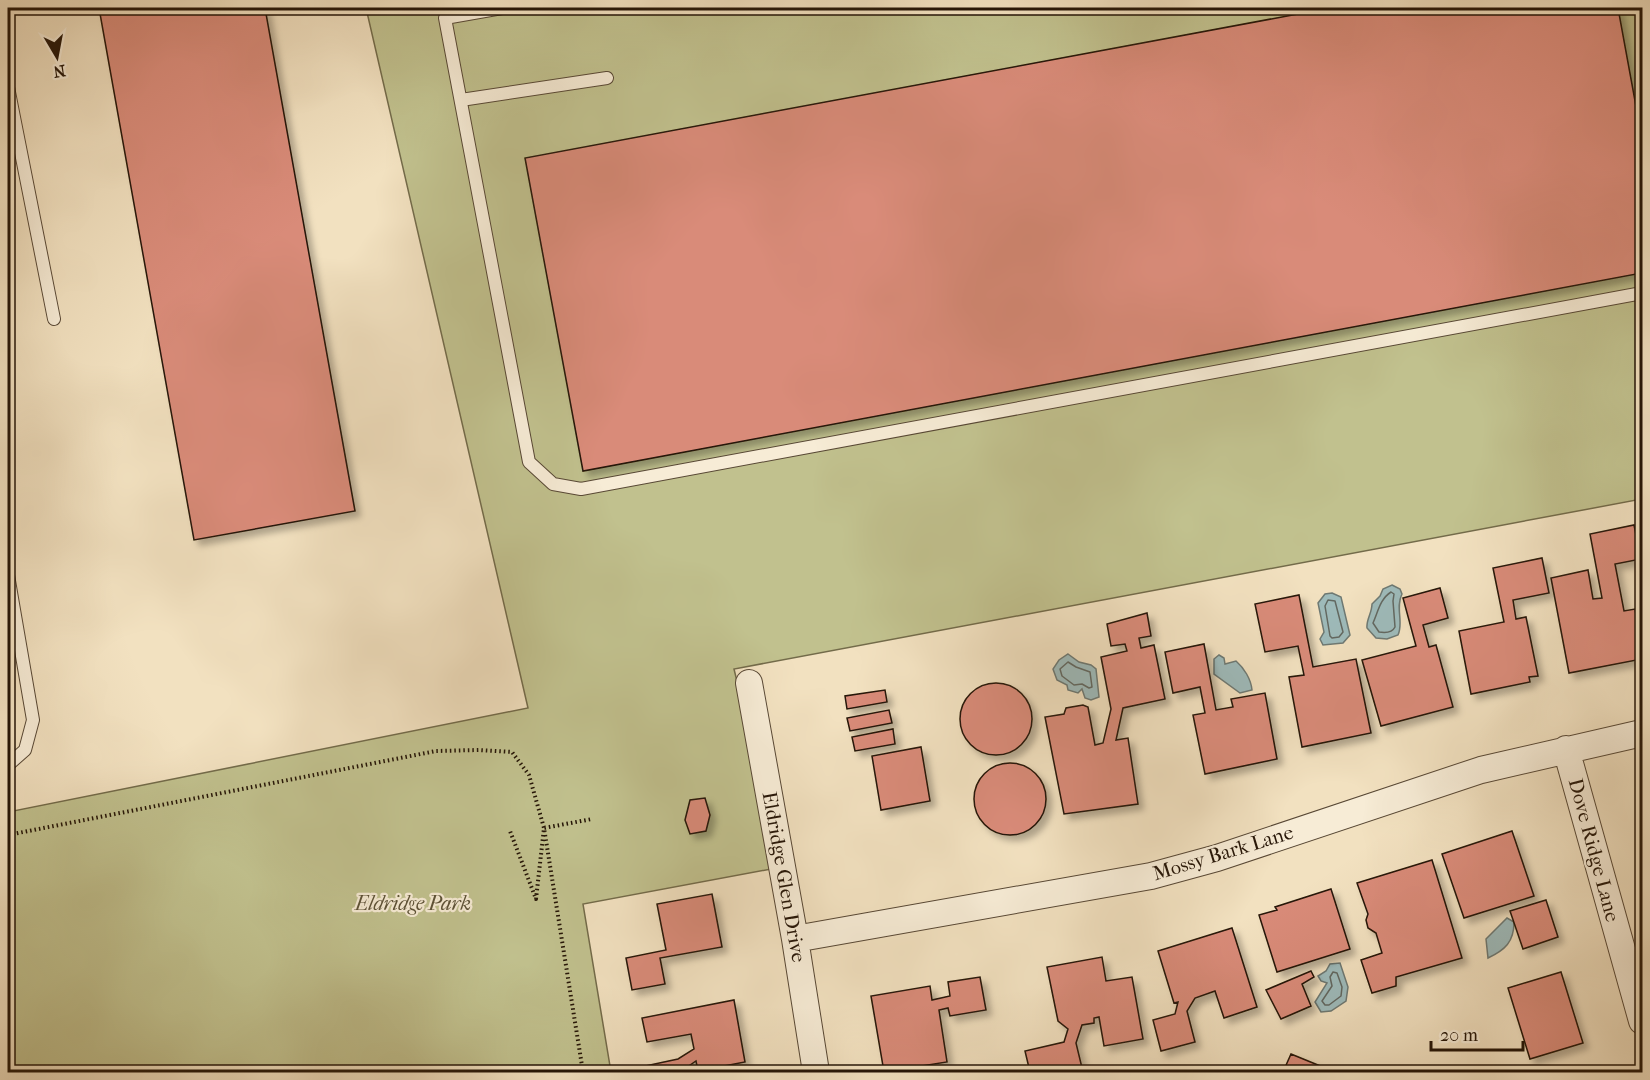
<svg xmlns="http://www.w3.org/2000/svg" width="1650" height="1080" font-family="'IM FELL French Canon',serif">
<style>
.green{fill:#c1c18e;stroke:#736b4a;stroke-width:1.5}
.water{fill:#9ebbbb;stroke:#6e7973;stroke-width:1.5}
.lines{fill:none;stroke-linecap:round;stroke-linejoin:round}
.shore{stroke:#626861;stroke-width:1.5}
.building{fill:#d98b79;stroke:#251507;stroke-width:1.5;filter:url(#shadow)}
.lane-casing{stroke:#584835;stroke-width:14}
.street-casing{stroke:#584835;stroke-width:28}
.path{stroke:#251507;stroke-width:4;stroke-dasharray:1.5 3;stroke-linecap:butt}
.lane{stroke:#f7ecd6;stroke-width:12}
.street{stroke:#f7ecd6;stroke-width:26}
.labels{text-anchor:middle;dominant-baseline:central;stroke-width:4.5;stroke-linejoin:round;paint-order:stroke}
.street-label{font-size:20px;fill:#251507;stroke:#f7ecd6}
.park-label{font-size:20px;font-style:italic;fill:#5c5136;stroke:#f7ecd6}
</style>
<defs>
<filter id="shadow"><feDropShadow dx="5.5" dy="5.5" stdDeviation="3" flood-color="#0004"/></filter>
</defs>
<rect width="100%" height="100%" fill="#f2e1c0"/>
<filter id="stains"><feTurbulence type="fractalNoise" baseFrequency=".00333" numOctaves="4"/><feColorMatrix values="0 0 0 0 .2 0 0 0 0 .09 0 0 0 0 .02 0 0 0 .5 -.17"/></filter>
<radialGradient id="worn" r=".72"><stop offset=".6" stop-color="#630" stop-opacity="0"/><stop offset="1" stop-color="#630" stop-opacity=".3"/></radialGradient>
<path class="green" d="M366 8H1642V499L734 669 782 867 583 904 611 1072H8V812L528 708Z"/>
<path class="water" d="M1392 585 1400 589 1402 594C1395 608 1404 622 1398 635L1387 639 1376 638 1367 628C1366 620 1372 613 1372 604L1380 596 1383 589Z
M1332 593 1341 597 1350 635 1343 643 1323 645 1320 639 1324 632 1318 603 1325 594Z
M1068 654 1079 662 1091 665 1096 669 1099 697 1091 700 1085 698 1082 689 1078 693 1068 690 1067 685 1057 680 1053 669 1059 660Z
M1219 655 1224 658 1225 664 1236 661C1244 668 1251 679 1252 690L1240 693 1214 674V659Z
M1507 918 1514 922C1514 942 1505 950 1488 958L1486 939Z
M1340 963 1348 987 1346 1001 1331 1011 1321 1012 1315 1002 1327 983 1321 981 1318 976 1326 971 1330 964Z"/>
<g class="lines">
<path class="shore" d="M1391 592 1394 594 1393 601 1395 627C1392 633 1385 633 1379 632L1373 623C1378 612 1380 599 1391 592Z
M1328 600 1335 601 1343 632 1339 637 1332 638 1330 636 1325 606Z
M1068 662 1076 667 1090 672 1092 687 1089 688 1082 684 1074 685 1062 676 1060 669Z
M1333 972 1337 973 1342 987 1341 996 1329 1005H1325L1322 1001 1332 986 1330 977Z"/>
</g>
<path class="building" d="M99 8H265L355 511 194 540Z
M1330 8H1618L1642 139V273L583 471 525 158Z
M1634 525 1641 559 1615 564 1624 611 1635 609 1642 649V659L1569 673 1551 578 1588 570 1593 599 1602 598 1590 534Z
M1542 558 1549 593 1513 600 1516 619 1526 617 1538 676 1529 677 1530 682 1471 694 1459 631 1504 622 1493 568Z
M1440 588 1448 618 1423 625 1429 647 1436 645 1453 707 1381 726 1362 660 1416 646 1403 598Z
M1299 595 1313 667 1356 659 1371 733 1302 747 1289 677 1304 675 1298 646 1265 652 1255 604Z
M1147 613 1151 636 1139 638 1141 648 1154 645 1165 699 1123 708 1116 740 1128 738 1138 804 1064 814 1045 717 1064 714 1066 708 1083 705 1088 707 1095 745 1103 743 1111 709 1101 657 1127 651 1125 644 1111 646 1107 624Z
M1204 644 1216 710 1233 707 1231 699 1265 693 1277 759 1205 774 1193 715 1205 713 1200 687 1173 693 1165 652Z
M960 719a36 36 0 1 1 72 0a36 36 0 1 1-72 0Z
M885 690 887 702 847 709 845 696Z
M889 710 892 723 850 731 847 718Z
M893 729 895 744 855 751 852 737Z
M921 747 930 801 881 810 872 756Z
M974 799a36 36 0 1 1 72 0a36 36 0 1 1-72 0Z
M705 798 710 815 706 831 690 834 685 820 690 800Z
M1512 831 1534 896 1464 918 1442 854Z
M1432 860 1462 958 1396 977V986L1372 993 1361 960 1382 953 1376 933 1368 928 1366 920 1368 914 1357 883Z
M1331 889 1350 949 1277 972 1259 915 1277 910 1275 907Z
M712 894 722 947 660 958 665 984 632 990 626 958 666 950 657 904Z
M1546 900 1558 937 1523 949 1510 911Z
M1232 928 1257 1007 1224 1018 1215 991 1195 998 1187 1011 1195 1042 1161 1051 1153 1020 1175 1014 1178 1002 1174 1003 1158 951Z
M1102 957 1106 981 1132 977 1143 1039 1104 1046 1099 1017 1094 1018V1023L1082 1025 1076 1043 1083 1072H1030L1025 1051 1064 1042 1068 1029 1058 1021 1047 967Z
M1311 971 1314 977 1302 984 1311 1006 1281 1019 1266 990Z
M1561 972 1583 1043 1530 1059 1508 988Z
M980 977 986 1010 950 1016 948 1008 939 1010 947 1062 884 1072 871 996 930 986 932 1000 950 996 948 982Z
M734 1000 745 1062 698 1071 696 1061 680 1072H646L645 1066 678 1059 694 1049 691 1034 647 1042 642 1018Z
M1291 1054 1335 1072H1283Z
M1592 1066 1594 1072H1569Z
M976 1067 1011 1069V1072H976Z"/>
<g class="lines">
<g class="lane-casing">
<path id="lane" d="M502 8 445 18 529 462 553 484 581 489 1642 293
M8 87 54 319
M461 100 607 78
M8 575 33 720 25 750 8 765"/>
</g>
<g class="street-casing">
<path id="street" d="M749 683 795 939 816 1072
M1566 749 1642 1021
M795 939 1151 876 1217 858 1481 770 1642 733"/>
</g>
<path class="path" d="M8 835 436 751 479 750 512 752 529 775 544 828 536 899 510 831
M583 1072 544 828 592 819"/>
<use href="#lane" class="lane"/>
<use href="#street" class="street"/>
</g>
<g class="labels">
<g class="street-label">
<text transform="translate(1594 850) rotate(75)">Dove Ridge Lane</text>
<text transform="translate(1223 853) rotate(-17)">Mossy Bark Lane</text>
<text transform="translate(784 877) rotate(80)">Eldridge Glen Drive</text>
</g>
<g class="park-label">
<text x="413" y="903">Eldridge Park</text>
</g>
</g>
<rect width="1650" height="1080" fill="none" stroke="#f2e1c0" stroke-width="30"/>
<rect x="9" y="9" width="1632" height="1062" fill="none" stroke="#251507" stroke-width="3"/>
<rect x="15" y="15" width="1620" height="1050" fill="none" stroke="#251507" stroke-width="1.5"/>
<g transform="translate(57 57) rotate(170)" stroke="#f7ecd6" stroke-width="4.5" paint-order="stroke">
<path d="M0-4.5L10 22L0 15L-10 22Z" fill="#251507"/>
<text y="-9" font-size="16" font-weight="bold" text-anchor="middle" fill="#251507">N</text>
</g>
<path d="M1431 1041v9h92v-9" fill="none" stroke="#251507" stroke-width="3"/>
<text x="1440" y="1041" font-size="18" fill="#251507" stroke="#f7ecd6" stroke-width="4.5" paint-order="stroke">20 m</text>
<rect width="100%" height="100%" filter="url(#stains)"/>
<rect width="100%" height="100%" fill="url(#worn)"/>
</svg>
